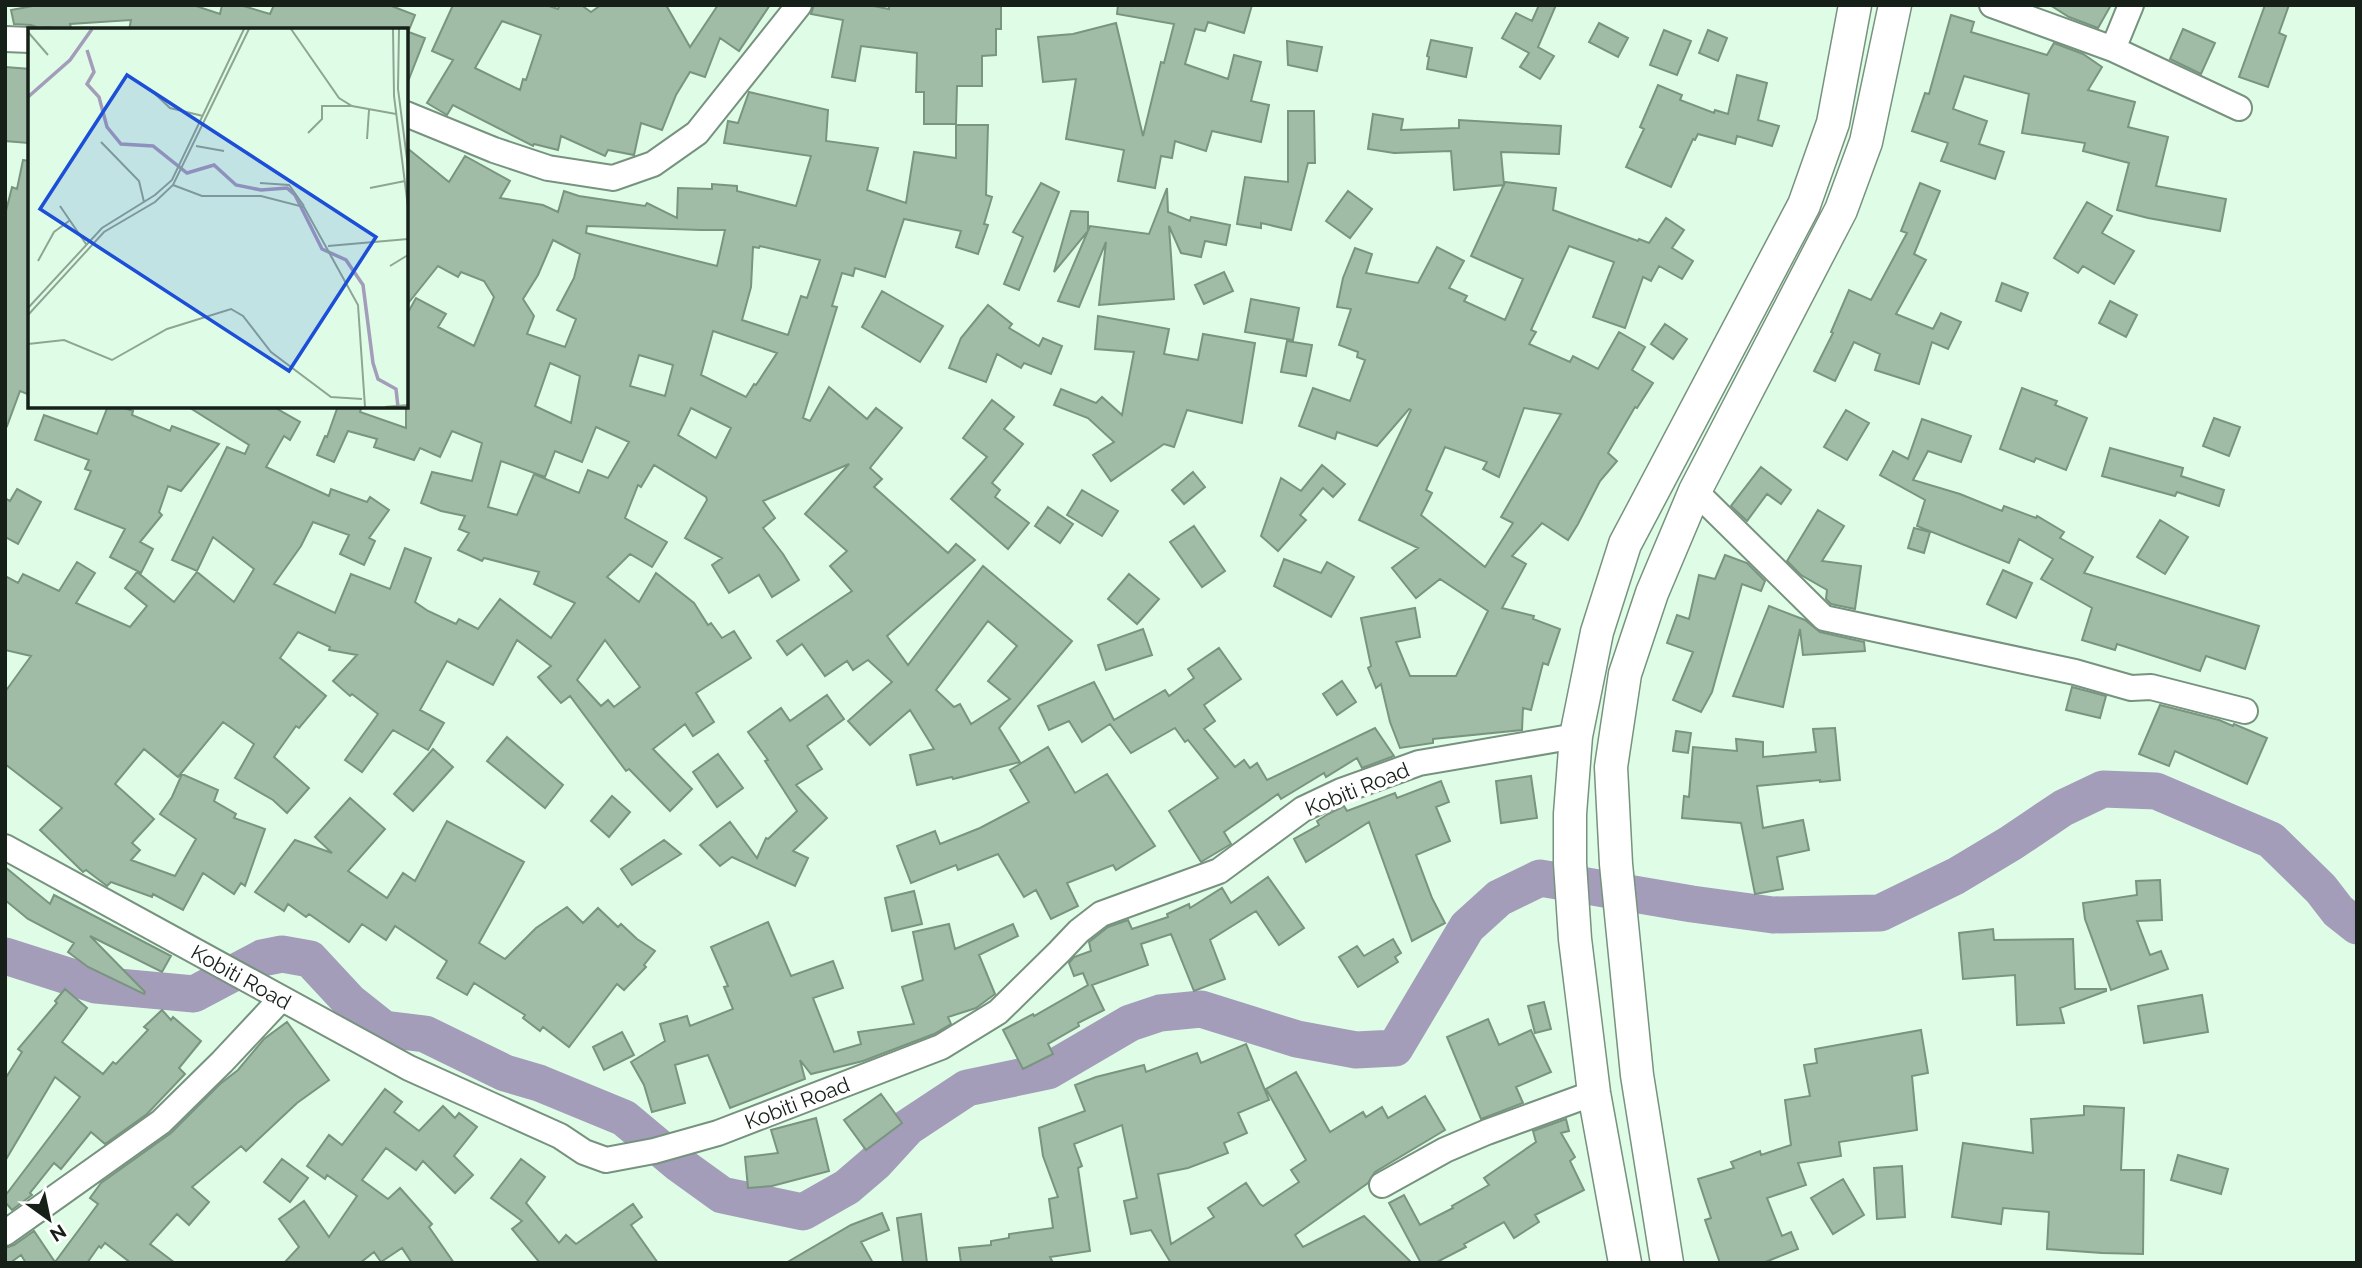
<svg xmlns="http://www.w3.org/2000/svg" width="2362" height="1268" font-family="Raleway,sans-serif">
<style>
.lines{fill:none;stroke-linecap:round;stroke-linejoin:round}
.river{stroke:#a39dba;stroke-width:37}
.building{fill:#a0bca7;stroke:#79947f;stroke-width:2;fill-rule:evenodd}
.minor-casing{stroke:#77927e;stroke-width:28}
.major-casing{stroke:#77927e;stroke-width:35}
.minor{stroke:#fff;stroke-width:24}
.major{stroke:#fff;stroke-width:32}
.labels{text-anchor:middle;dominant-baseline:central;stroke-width:7;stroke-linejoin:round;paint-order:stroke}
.street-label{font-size:21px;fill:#162018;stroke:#fff}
.inset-river{fill:none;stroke:#a39dba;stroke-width:3.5}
.inset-road{fill:none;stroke:#8fa594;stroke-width:2}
.view{fill:#1d4ed8;fill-opacity:0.15;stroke:#1d4ed8;stroke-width:3.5}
.inset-edge{fill:none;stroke:#162018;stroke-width:3.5}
</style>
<rect width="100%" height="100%" fill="#dffde6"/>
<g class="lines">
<path class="river" d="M5 956 96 985 194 994 262 958 282 954 310 959 350 1002 384 1029 425 1034 505 1073 539 1083 624 1118 679 1164 722 1195 803 1212 847 1187 875 1163 908 1127 967 1088 1048 1071 1130 1023 1160 1013 1201 1009 1297 1039 1356 1050 1395 1048 1467 927 1499 898 1540 878 1692 904 1773 915 1880 913 1956 876 2011 843 2063 808 2103 789 2156 791 2271 840 2321 889 2338 911 2357 926"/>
</g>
<path class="building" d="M38 5H193L220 14 222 5H240L270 14 274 5H389L415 15 409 30H129L131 20 70 24 71 28 63 30H50V27L39 28 31 25 14 24 11 10Z
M453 5H546L558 9 560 5H581L591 12 601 5H666L690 47 718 5H770L739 51 720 38 705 77 690 72 676 95 662 130 641 123 634 155 608 150 605 156 561 136 558 150 534 144 533 146 453 105 447 115 427 103 453 60 432 51ZM502 21 541 35 526 80 523 79 520 90 475 68Z
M814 5H868L889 9V5H1001V29H996V55L982 56V86H957L956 124H924V92H916L917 53 861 46 855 81 832 77 843 20 811 14Z
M1118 5H1252L1244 33 1208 22 1205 31 1195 29 1185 64 1228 79 1234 55 1261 62 1251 101 1269 105 1261 142 1212 131 1206 151 1175 141 1172 158 1161 156 1155 188 1118 181 1124 150 1066 139 1076 79 1043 82 1038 37 1073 34 1116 23 1143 136 1161 62 1164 63 1174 24 1117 14Z
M1539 5H1556L1538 47 1554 56 1540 79 1520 67 1529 53 1502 38 1516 13 1532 21Z
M2050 5H2111L2098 28 2069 17Z
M2265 5H2289L2279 33 2286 36 2268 87 2239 77Z
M1951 15 1974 22 1971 32 2047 55 2054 43 2083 54 2102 67 2088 90 2135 102 2128 127 2168 137 2156 186 2226 199 2220 231 2148 218 2117 210 2129 163 2083 151 2085 143 2022 133 2029 94 1964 76 1953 109 1987 121 1979 144 2004 152 1995 179 1941 161 1948 143 1912 131 1925 93 1929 94Z
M1599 23 1628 38 1618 57 1589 42Z
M2183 29 2215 43 2201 74 2170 59Z
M1664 30 1691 41 1677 75 1650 65Z
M1708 30 1727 38 1718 61 1699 53Z
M406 31 425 38 407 84 406 83Z
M1431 40 1472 48 1466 77 1427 69 1429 57 1427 56Z
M1287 41 1322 47 1317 71 1288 65Z
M5 67 30 69 28 143 5 141Z
M1737 75 1767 83 1758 120 1779 126 1772 146 1737 136 1735 144 1698 134 1695 140 1693 139 1671 187 1626 167 1644 129 1640 127 1658 85 1682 95 1680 100 1714 113 1715 110 1728 114Z
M749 92 828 110 826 141 878 148 867 190 906 203 914 152 956 158V125H988L986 195 992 197 984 224 988 225 978 254 956 247 961 231 904 219 885 277 855 268 853 276 842 273 832 306 837 307 803 418 810 421 829 387 867 419 876 408 902 428 870 468 882 479 874 487 948 553 956 544 975 560 887 636 908 665 983 566 1072 641 999 728 1020 762 953 779 952 777 917 785 910 755 934 749 910 710 870 745 848 721 892 682 868 660 853 670 847 661 825 676 802 644 787 655 777 641 852 591 830 566 847 551 805 514 849 464 763 501 775 518 763 528 783 554 799 580 772 597 759 575 729 593 712 565 722 558 685 538 707 500 706 497 654 465 641 487 638 485 625 518 667 542 652 567 630 554 607 577 639 602 656 573 694 603 708 625 711 623 722 638 734 631 751 658 696 693 714 722 693 736 685 724 653 749 692 789 670 811 629 769 626 771 570 696 561 703 538 677 551 666 517 640 493 685 447 661 420 710 444 723 428 750 393 730 362 772 345 760 378 714 352 694 350 696 333 681 357 655 329 650 330 647 298 632 280 658 326 696 299 728 296 726 274 757 309 788 287 813 273 800 235 778 254 744 223 722 178 777 144 749 115 784 154 819 132 843 140 850 131 860 175 876 196 839 160 814 172 797 182 774 218 790 214 801 236 814 234 818 265 829 245 886 241 883 234 894 203 873 183 910 153 894 152 897 111 882 107 886 86 870 83 872 40 830 62 808 5 764V692L31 656 5 650V576L18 583 23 574 59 591 77 562 95 573 76 603 130 627 147 606 125 588 137 572 174 602 197 572 234 602 254 569 213 537 197 571 172 560 227 447 245 454 249 445 187 406H272L300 422 290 440 284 436 266 467 329 496 331 489 367 502 370 497 389 510 369 538 375 541 364 565 340 554 349 535 313 522 301 546 274 584 335 613 351 574 390 589 405 548 431 558 415 602 428 611 456 624 459 619 478 629 500 599 551 638 575 603 534 584 539 572 484 558 482 561 458 550 469 533 459 529 465 516 441 511 421 503 432 472 472 481 482 443 452 431 440 457 420 448 414 460 374 447 377 439 348 431 334 462 317 455 325 436 327 437 338 406H362L360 412 406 428V316L416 298 446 314 438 327 474 346 494 297 484 281 461 272 458 277 438 266 406 306V147L449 182 465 156 510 181 500 198 543 205 558 212 564 191 579 196 645 206 647 203 677 218 678 188 712 189V184L737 186V191L796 206 811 156 724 143 728 121 738 123ZM587 226 701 230H725L717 266 586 233ZM553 240 580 254 574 278 557 310 576 319 565 347 527 334 534 316 523 299 538 275ZM760 246 820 260 807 298 801 296 788 335 742 320 751 287 753 247 759 248ZM713 331 777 353 756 385 754 384 746 397 701 375ZM639 355 673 365 665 396 630 386ZM550 363 580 376 571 423 535 406ZM691 408 731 428 716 458 678 435ZM596 427 629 442 608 478 588 470 579 493 534 474 517 515 488 507 501 461 545 477 555 451 582 462ZM988 621 1017 646 988 681 1010 699 971 724 960 704 954 707 936 690ZM605 640 640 687 614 707 608 700 601 706 577 680Z
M1288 111H1314L1315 163H1308L1291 230 1261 223V228L1237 224 1245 177 1288 182Z
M1373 114 1403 119 1401 130 1459 128V120L1561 126 1559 154 1501 152 1504 185 1454 190 1451 151 1394 153 1368 149Z
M23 160 30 161V395L20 391 7 426 5 425V215L12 187 17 189Z
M1505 182 1556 188 1553 210 1638 241 1639 239 1649 243 1666 218 1684 230 1672 248 1693 261 1682 279 1659 266 1651 281 1643 277 1625 328 1593 317 1614 262 1569 246 1531 330 1536 332 1529 344 1570 362 1573 356 1598 369 1619 332 1645 347 1632 370 1653 383 1637 408 1635 407 1608 453 1617 461 1600 481 1578 524 1568 540 1542 523 1512 556 1526 564 1502 608 1534 616 1533 619 1560 629 1548 665 1543 663 1531 710 1523 708 1522 730 1433 739V743L1400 748 1390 722 1381 684 1376 688 1368 668 1371 666 1361 618 1415 608 1420 637 1396 642 1410 676H1456L1488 611 1440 579 1416 598 1392 568 1418 548 1359 520 1411 410 1409 409 1377 446 1337 432 1335 439 1299 426 1313 388 1350 401 1365 360 1357 357 1358 352 1339 345 1351 309 1337 307 1343 278 1355 248 1372 254 1366 273 1418 283 1437 247 1464 261 1449 288 1467 296 1464 301 1505 320 1523 279 1471 256ZM1524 408 1561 414 1501 517 1513 523 1485 567 1421 515 1432 493 1426 490 1445 447 1487 462 1483 469 1499 477Z
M1041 183 1059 192 1019 290 1004 284 1023 237 1013 232Z
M1920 183 1940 191 1914 254 1926 260 1896 314 1933 329 1941 313 1961 322 1948 349 1932 342 1919 384 1875 370 1880 354 1854 342 1835 381 1814 371 1833 333 1831 332 1849 290 1871 300 1907 233 1901 231Z
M1167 188 1168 212 1190 221 1191 217 1230 225 1226 245 1205 241 1201 257 1181 253 1169 226 1174 299 1099 305 1106 242 1079 307 1058 301 1090 226 1149 234Z
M1348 191 1372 209 1350 238 1326 221Z
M2087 202 2112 216 2102 233 2134 251 2114 284 2083 266 2078 273 2054 258Z
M1071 211 1088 212V231L1054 272Z
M1224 272 1233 291 1204 304 1195 285Z
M2002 283 2028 293 2021 311 1996 301Z
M882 291 943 326 920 362 862 327Z
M1251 299 1299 308 1293 340 1245 332Z
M2110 301 2137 315 2126 337 2099 323Z
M988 305 1012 324 1009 328 1039 346 1043 338 1062 346 1051 374 1024 363 1021 368 997 354 986 382 949 368 961 338Z
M1098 316 1169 329 1164 354 1198 360 1203 334 1255 343 1242 423 1187 410 1174 447 1164 444 1111 481 1093 455 1114 442 1088 418 1054 405 1061 389 1096 403 1102 397 1122 415 1134 352 1095 349Z
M1665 324 1687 339 1673 359 1651 344Z
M1287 341 1312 345 1306 376 1281 372Z
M2022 388 2057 401 2055 405 2087 418 2066 470 2036 458 2034 462 2000 449Z
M992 400 1014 417 1004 429 1023 444 992 483 1000 490 995 497 1029 523 1008 549 951 499 987 457 963 438Z
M108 406H119L133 411 132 415 170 431 172 426 219 444 181 491 168 486 159 512 162 515 140 542 153 549 141 573 110 557 125 529 75 509 91 471 85 469 89 460 35 440 44 415 97 434Z
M1846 410 1869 423 1847 460 1824 447Z
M2214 418 2240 427 2229 456 2203 446Z
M1922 419 1971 436 1961 462 1928 451 1913 480 1960 494 2002 511 2004 506 2036 518 2037 516 2064 532 2060 538 2093 557 2084 573 2259 626 2245 669 2206 656 2200 671 2117 644 2115 650 2082 640 2092 608 2041 579 2053 559 2019 539 2009 563 1917 526 1925 500 1880 475 1893 451 1908 459Z
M2110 448 2183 468 2181 476 2224 490 2219 506 2177 492 2175 496 2102 476Z
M1322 465 1345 484 1333 497 1323 488 1300 515 1306 520 1278 551 1261 536 1281 478 1301 491Z
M1761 467 1791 490 1781 504 1767 494 1747 521 1731 506Z
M1193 472 1205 487 1184 504 1172 490Z
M17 489 41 502 18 544 5 537V498L10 501Z
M1082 490 1118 511 1102 536 1067 515Z
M1048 507 1073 524 1060 543 1035 526Z
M1818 510 1844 526 1822 561 1861 566 1855 609 1831 604 1826 599 1827 590 1801 575 1787 561Z
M2160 520 2188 537 2165 574 2137 557Z
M1194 526 1225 571 1202 587 1170 542Z
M1914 528 1930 532 1924 553 1908 548Z
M1725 555 1747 563 1765 581 1761 591 1742 584 1712 692 1701 712 1673 700 1693 652 1667 643 1677 615 1689 619 1699 575 1715 579Z
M1284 559 1321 573 1327 562 1354 577 1331 617 1274 586Z
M2003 570 2032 583 2016 618 1987 604Z
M1129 574 1159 599 1137 624 1108 599Z
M1769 606 1805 620 1820 632 1864 642 1865 651 1803 655 1800 629 1783 707 1733 696Z
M1143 629 1152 655 1106 670 1098 645Z
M1219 648 1241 679 1204 705 1215 721 1204 729 1235 767 1244 760 1250 768 1257 763 1267 780 1375 728 1394 756 1362 768 1357 758 1326 777 1324 773 1281 799 1278 794 1224 832 1231 844 1201 862 1169 811 1218 778 1188 740 1185 742 1175 728 1131 753 1110 724 1082 742 1069 721 1049 730 1038 706 1094 682 1114 720 1165 690 1169 696 1194 678 1188 669Z
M1342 681 1356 702 1337 715 1323 694Z
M2072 687 2106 696 2100 718 2066 710Z
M827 695 844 719 807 746 822 769 796 785 827 818 793 851 808 858 795 886 732 857 720 866 700 845 730 822 757 858 766 838 768 839 797 811 765 761 768 760 748 732 781 708 790 721Z
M2160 705 2219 720 2233 726 2234 724 2267 738 2247 784 2175 751 2169 766 2139 754Z
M1835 728 1840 780 1820 782V780L1757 786 1763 828 1803 820 1809 850 1777 857 1783 889 1755 894 1741 823 1682 818 1684 796 1689 797 1693 747 1737 751 1736 739 1763 742V757L1816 752 1813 729Z
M1676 731 1691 733 1688 753 1673 751Z
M507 737 563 785 545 808 487 761Z
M1048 747 1075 793 1107 774 1155 846 1116 870 1113 865 1067 883 1078 906 1051 919 1036 890 1024 897 998 854 958 870 956 865 911 883 897 846 935 831 940 844 980 828 1029 802 1010 770Z
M433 749 453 767 413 811 394 794Z
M718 754 743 788 717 807 693 772Z
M1531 776 1537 818 1501 823 1496 781Z
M1441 781 1449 802 1436 807 1450 841 1416 855 1432 898 1445 923 1412 941 1369 822 1306 862 1294 839 1319 825 1317 821 1328 814 1344 806 1347 811 1395 793 1397 798Z
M612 796 630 812 609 837 591 821Z
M350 798 385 829 348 871 387 898 403 873 415 881 447 821 524 862 479 943 505 959 536 928 567 907 583 923 598 908 618 927 621 924 637 939 655 951 644 965 646 967 624 990 617 984 569 1047 543 1027 540 1031 523 1018 525 1015 474 983 467 995 437 978 447 961 395 926 386 940 362 924 349 942 309 914 306 917 288 904 284 911 255 892 295 840 332 853 315 837Z
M664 840 681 854 632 885 621 869Z
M5 867 50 904 54 895 171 956 162 972 90 936 145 992 144 994 88 967 68 952 74 943 28 919 5 900Z
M1268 877 1304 928 1279 945 1256 911 1210 940 1225 979 1194 991 1171 934 1141 944 1148 965 1092 985 1104 1010 1078 1023 1079 1026 1048 1044 1053 1054 1023 1069 1003 1030 1033 1014 1034 1016 1088 985 1083 973 1074 976 1069 963 1074 957 1091 951 1089 942 1108 927 1128 920 1132 929 1168 917 1167 914 1189 904 1190 908 1222 888 1231 903Z
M2160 880 2162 920 2137 921 2150 955 2161 951 2168 969 2111 990 2085 919 2083 903 2137 895 2136 881Z
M914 891 922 924 892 931 885 898Z
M768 922 791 976 833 961 843 988 813 998 834 1052 861 1044 858 1032 914 1024 902 987 923 980 913 932 949 924 955 949 1013 924 1018 936 979 955 995 994 976 1008 948 1017 951 1024 934 1034 863 1061 811 1074 800 1060 805 1079 730 1108 708 1055 675 1065 685 1103 652 1112 644 1085 631 1062 665 1041 660 1024 687 1016 690 1026 733 1009 724 987 728 986 711 947Z
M1993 929 1994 940 2073 939 2075 989H2106V991L2060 1008 2064 1023 2017 1025 2015 975 1963 979 1959 933Z
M1393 939 1401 953 1395 957 1398 962 1358 987 1339 957 1357 946 1364 956Z
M65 989 87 1008 62 1042 103 1074 113 1062 116 1064 148 1030 144 1027 162 1010 171 1020 173 1017 201 1041 179 1068 185 1074 147 1114 105 1144 91 1132 61 1169 54 1163 30 1193 32 1195 12 1210 5 1202V1196L80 1097 55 1077 5 1161V1079L22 1052 18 1049 57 1003 55 1001Z
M2202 995 2208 1032 2144 1043 2138 1006Z
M1544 1002 1551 1029 1535 1033 1528 1006Z
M1488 1019 1499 1045 1531 1030 1551 1072 1516 1087 1523 1103 1481 1119 1447 1037Z
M287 1022 329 1080 297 1103 246 1151 241 1146 192 1187 209 1202 189 1225 177 1214 150 1244 175 1263H131L105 1243 101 1248 99 1246 87 1263H26L21 1255 10 1263H5V1248L14 1245 34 1231 55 1262 98 1204 90 1198 101 1183 171 1133 220 1084 238 1070 264 1039Z
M1921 1030 1928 1073 1912 1076 1917 1130 1839 1142 1841 1156 1798 1163 1806 1185 1767 1198 1782 1236 1791 1232 1798 1249 1763 1263H1720L1705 1220 1711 1218 1698 1179 1734 1168 1731 1162 1760 1151 1761 1155 1791 1145 1785 1100 1810 1096 1804 1065 1817 1063 1815 1049Z
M622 1032 634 1055 604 1070 593 1047Z
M1246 1044 1269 1100 1238 1113 1247 1133 1224 1143 1228 1153 1188 1168 1158 1174 1171 1244 1214 1217 1208 1208 1246 1183 1260 1204 1263 1206 1299 1182 1291 1170 1306 1160 1266 1089 1296 1072 1330 1132 1363 1112 1366 1117 1382 1107 1388 1118 1425 1096 1445 1130 1375 1172 1368 1183 1295 1235 1303 1247 1364 1216 1412 1263H1171L1151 1230 1131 1234 1124 1201 1137 1198 1122 1125 1074 1144 1082 1166 1078 1168 1090 1251 1050 1257 1053 1263H961L959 1248 991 1245V1241L1009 1238V1234L1053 1228 1049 1199 1058 1197 1043 1156 1039 1128 1085 1111 1075 1085 1096 1077 1144 1065 1146 1072 1197 1053 1201 1063Z
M385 1089 402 1102 394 1112 419 1131 443 1106 455 1118 459 1113 477 1127 454 1156 473 1175 455 1193 423 1161 416 1170 386 1148 362 1180 388 1199 400 1188 432 1224 429 1227 454 1263H412L402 1248 381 1262 374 1252 360 1263H284L299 1247 279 1219 304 1201 329 1237 357 1196 327 1175 325 1179 307 1166 329 1135 342 1145Z
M881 1094 902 1123 866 1150 844 1120Z
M2084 1106 2124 1108 2121 1170H2144L2143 1254 2102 1253 2047 1249 2049 1212 2003 1208 2001 1224 1952 1217 1963 1143 2033 1153 2031 1119 2084 1115Z
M816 1118 829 1171 772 1186 748 1188 745 1157 778 1153 771 1130Z
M1566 1119 1569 1131 1561 1133 1575 1157 1570 1161 1584 1190 1535 1215 1539 1222 1514 1238 1504 1222 1464 1244 1466 1247 1435 1263H1421L1389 1203 1404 1195 1420 1225 1453 1208 1452 1206 1489 1185 1484 1178 1536 1142 1533 1131Z
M2178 1155 2228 1169 2221 1194 2171 1180Z
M282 1159 308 1178 290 1202 264 1182Z
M521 1159 545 1177 526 1203 559 1243 566 1235 576 1244 633 1204 642 1217 631 1225 658 1263H540L512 1229 522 1221 491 1198Z
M1902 1166 1905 1217 1877 1219 1874 1168Z
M1843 1179 1864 1215 1833 1234 1811 1198Z
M882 1213 889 1230 861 1242 873 1263H786L851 1225Z
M921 1214 927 1263H903L897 1218Z"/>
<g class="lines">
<g class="minor-casing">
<path id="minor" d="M1992 5 2113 49 2239 108
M5 39 30 40
M2113 49 2131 5
M406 114 494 150 548 168 613 178 653 164 697 133 799 5
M1695 491 1824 618 2075 672 2131 688 2151 687 2245 711
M5 847 409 1068 560 1136 584 1152 606 1160 654 1151 718 1133 941 1047 998 1012 1059 952 1079 931 1101 914 1219 871 1303 809 1341 791 1419 763 1576 736
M1382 1185 1445 1150 1487 1132 1594 1093
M5 1233 161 1122 222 1062 281 999"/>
</g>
<g class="major-casing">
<path id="major" d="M1625 1263 1594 1093 1575 939 1570 863V814L1576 736 1597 632 1625 544 1804 205 1833 123 1855 5
M1667 1263 1637 1075 1616 864 1611 767 1625 674 1652 593 1695 491 1841 210 1866 142 1895 5"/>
</g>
<use href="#minor" class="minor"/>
<use href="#major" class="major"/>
</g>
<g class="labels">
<g class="street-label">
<text transform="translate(1357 789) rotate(-22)">Kobiti Road</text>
<text transform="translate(241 977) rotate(29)">Kobiti Road</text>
<text transform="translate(797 1103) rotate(-21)">Kobiti Road</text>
</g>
</g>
<g transform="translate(28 28)">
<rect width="380" height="380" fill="#dffde6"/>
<path class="inset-river" d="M59 22 66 44 59 56 71 69 79 99 93 116 125 118 159 145 186 137 208 157 233 162 259 160 267 167 294 221 318 232 335 257 345 335 350 351 368 361 370 379M0 69 42 32 64 1"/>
<path class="inset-road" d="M263 1 311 70 324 78 368 86M365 1 366 68 380 179M371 1 370 61 380 139M0 4 20 27M125 64 142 80 175 88M280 105 294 91V78H323M339 111 341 82M73 114 111 153 116 174M168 118 196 123M232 155 261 157 276 178M145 157 174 168H233L276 179 330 277 337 379M342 160 377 153M32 178 58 216M300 218 380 211M10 233 26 204 41 193M362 238 380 227M0 280 74 200 127 167 144 152 216 1M0 287 76 204 127 174 145 157 221 1M0 316 36 312 84 332 139 301 203 281 215 288 243 324 303 369 334 371M357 379 380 377"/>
<path class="view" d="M99 47 348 209 261 343 12 181Z"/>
<rect width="380" height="380" class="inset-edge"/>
</g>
<rect width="2362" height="1268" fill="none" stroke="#162018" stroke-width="14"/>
<g transform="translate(49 1219) rotate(147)" stroke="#ffffff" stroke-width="5" paint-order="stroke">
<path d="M0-5L12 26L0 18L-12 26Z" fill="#162018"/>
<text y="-10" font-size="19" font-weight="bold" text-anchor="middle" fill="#162018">N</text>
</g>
</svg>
